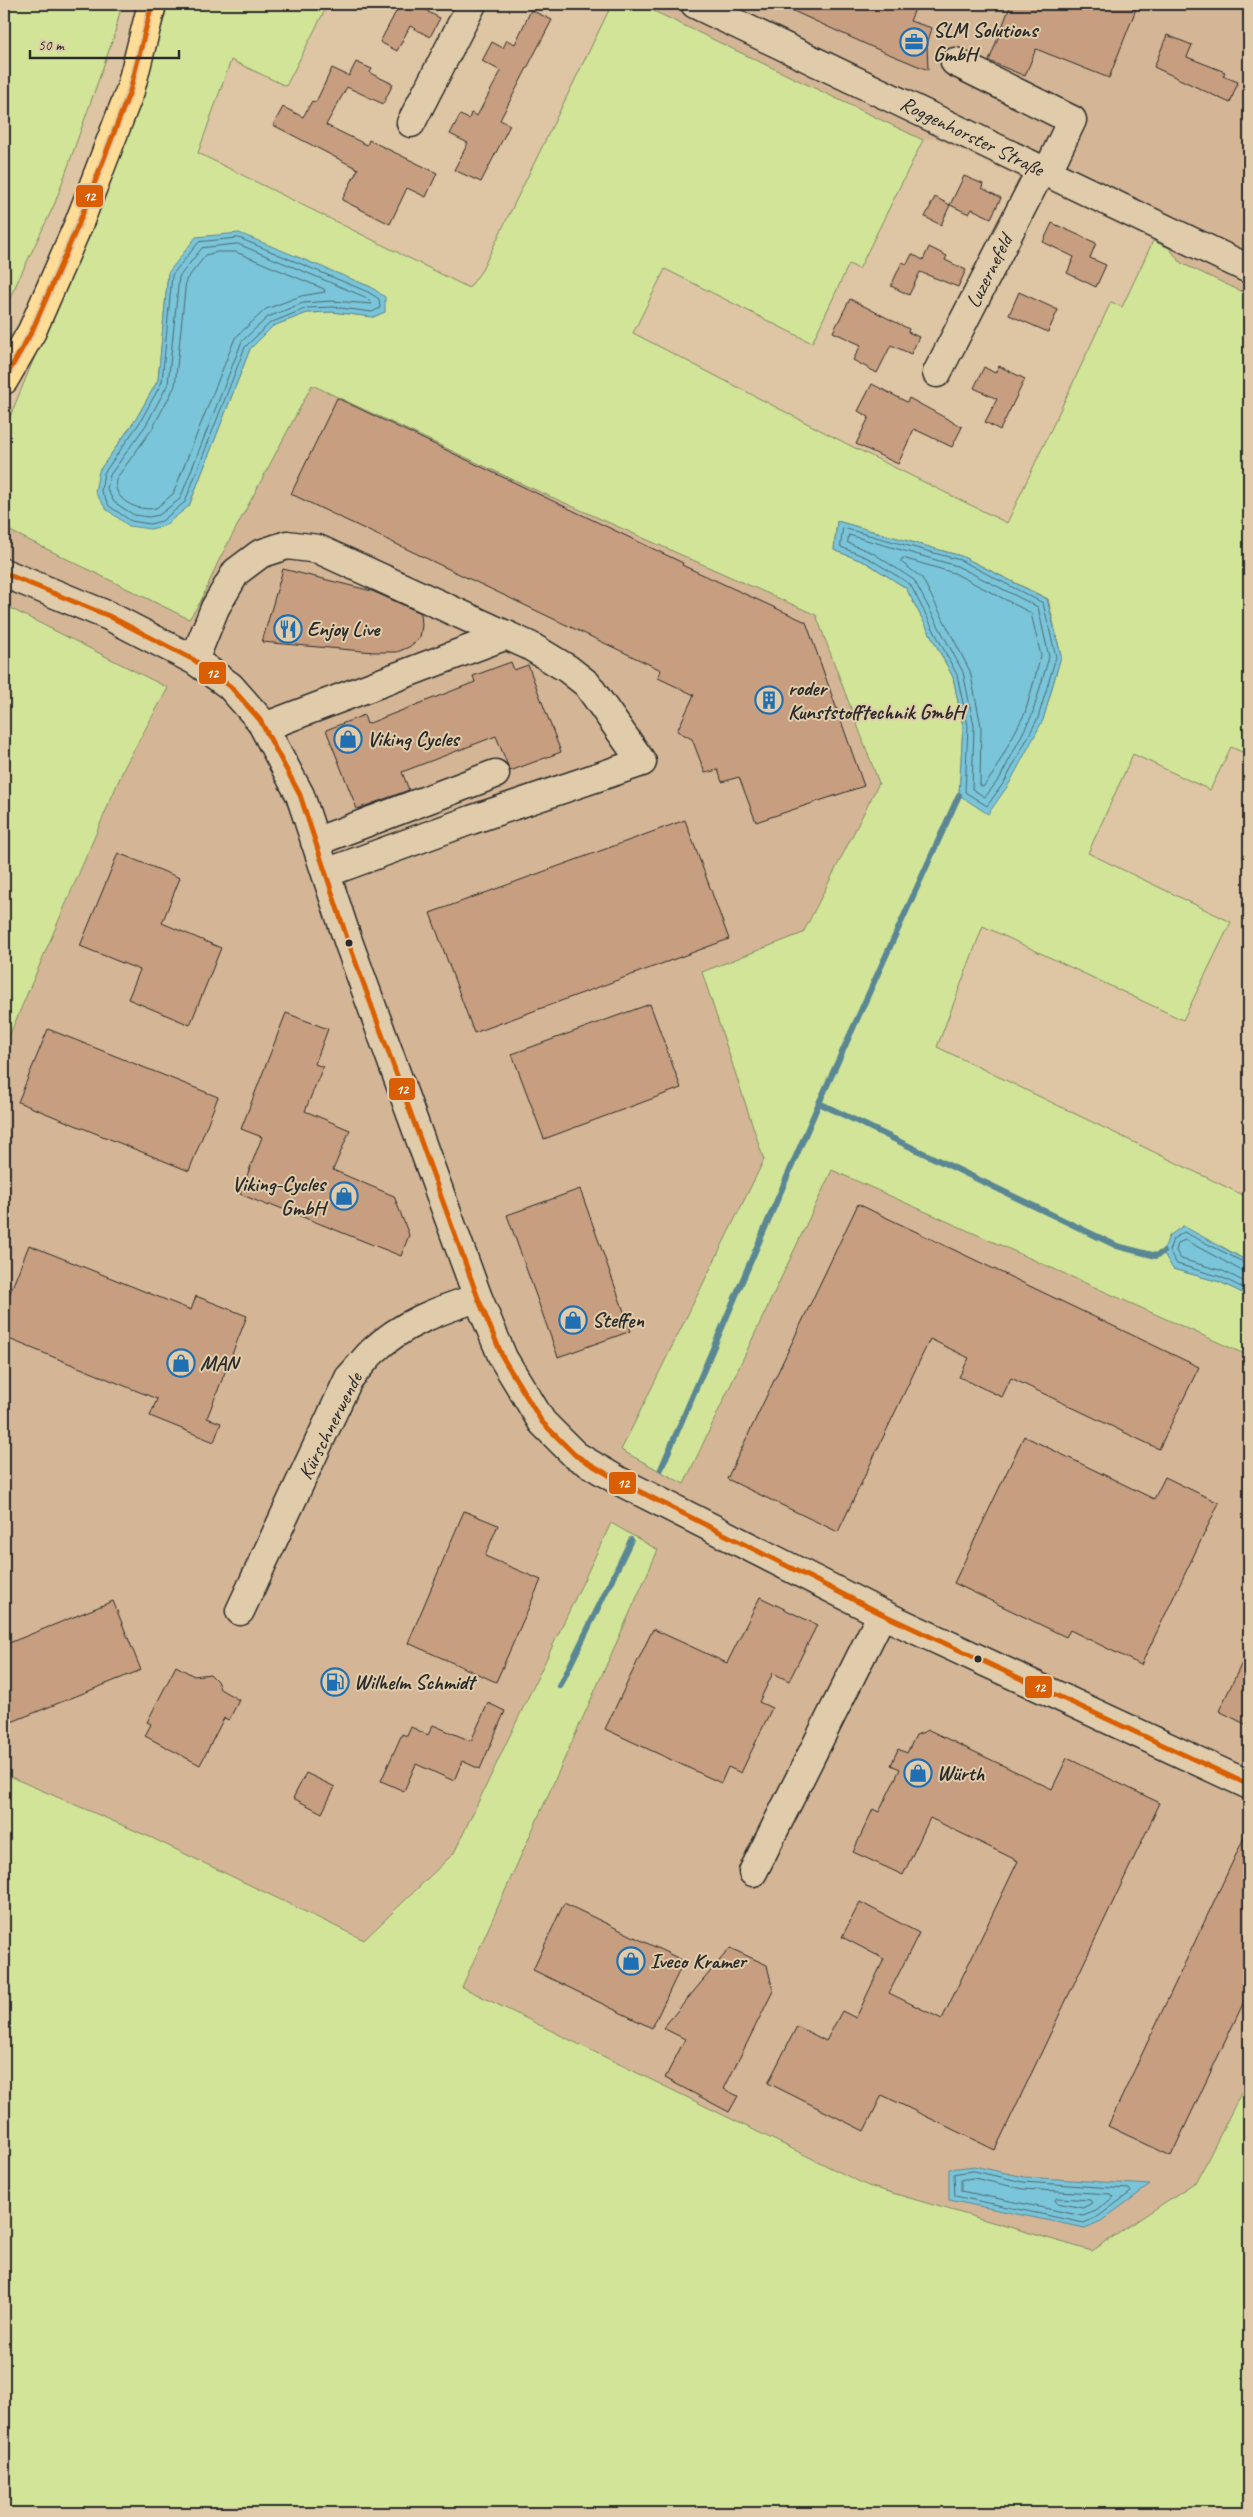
<svg xmlns="http://www.w3.org/2000/svg" width="1253" height="2517" font-family="Caveat,sans-serif">
<style>
.built{fill:#d4b696;fill-rule:evenodd}
.green{fill:#d2e498;stroke:#7e8862;fill-rule:evenodd}
.water{fill:#7ac5da;stroke:#5a8794}
.lines{fill:none;stroke-linecap:round;stroke-linejoin:round}
.shore{stroke:#4b6971;stroke-width:1}
.stream{stroke:#5a8794;stroke-width:6}
.building{fill:#c79e80;stroke:#2b2b2b}
.minor-casing{stroke:#2b2b2b;stroke-width:31}
.major-casing{stroke:#2b2b2b;stroke-width:31}
.minor{stroke:#e0ccaa;stroke-width:28}
.major{stroke:#ffdd96;stroke-width:28}
.bus-1-casing{stroke:#e0ccaa;stroke-width:9}
.bus-1{stroke:#d95e04;stroke-width:5}
.bus-dot{fill:#2b2b2b;stroke:#e0ccaa;stroke-width:2}
.labels{text-anchor:middle;dominant-baseline:central;stroke-width:4;stroke-linejoin:round;paint-order:stroke}
.poi-label{font-size:21px;font-weight:bold;fill:#2b2b2b;stroke:#e0ccaa;text-anchor:start}
.street-label{font-size:21px;fill:#2b2b2b;stroke:#e0ccaa}
.line-badge{stroke:#e0ccaa;stroke-width:2}
.badge-label{font-size:14px;text-anchor:middle;font-weight:bold;fill:#fff}
</style>
<rect width="100%" height="100%" fill="#dec5a3"/>
<filter id="ink" filterUnits="userSpaceOnUse"><feTurbulence type="fractalNoise" baseFrequency=".02" numOctaves="2"/><feDisplacementMap in="SourceGraphic" scale="10" xChannelSelector="R" yChannelSelector="G"/><feConvolveMatrix kernelMatrix="1 2 1 2 8 2 1 2 1" color-interpolation-filters="sRGB"/></filter>
<g filter="url(#ink)">
<path class="built" d="M639 4H1249V295L1181 263 1169 248 935 138 923 140Z
M311 385 520 483 816 615 879 783 803 933 702 972 764 1160 621 1450 684 1484 832 1170 1249 1356V2077L1197 2181 1092 2251 868 2186 462 1987 658 1550 611 1523 454 1853 364 1940 152 1838 4 1774V1048L125 766 168 688 4 608V538L8 528 189 619 201 601 218 562ZM974 2166 1024 2177 1149 2185 949 2200V2169Z"/>
<path class="green" d="M4 4H122L113 39 55 203 4 310Z
M168 4H328L286 86 231 60 198 153 469 288 482 270 612 4H639L923 140 859 269 849 264 812 343 665 269 633 333 849 445 1007 523 1111 302 1122 307 1153 241 1169 248 1181 263 1249 295V755L1231 747 1210 790 1133 754 1088 853 1231 922 1183 1020 983 926 937 1047 1249 1198V1262L1221 1246 1173 1269 1220 1282 1249 1296V1356L832 1170 684 1484 621 1450 764 1160 702 972 803 933 879 783 816 615 520 483 312 385 218 562 201 601 189 619 4 528V431L143 95ZM168 273H334L371 287 385 312 373 317 332 312 307 313 273 326 250 349 189 506 99 471 136 419 158 380ZM837 521 961 556 1048 599 1061 656 1043 720 959 795 963 726 953 677 906 588 867 563 834 550Z
M4 605 168 688 125 766 4 1048Z
M611 1523 658 1550 462 1987 868 2186 1092 2251 1197 2181 1249 2077V2513H4V1774L152 1838 364 1940 454 1853Z"/>
<path class="water" d="M239 233 371 287 385 297V312L373 317 332 312 307 313 273 326 250 349 189 506 164 526 150 529 129 526 106 509 95 492 99 471 136 419 158 380 168 273 196 237Z
M837 521 961 556 1047 599 1061 656 1043 720 1009 784 988 814 959 795 963 726 953 677 906 588 867 563 834 550Z
M1183 1226 1249 1262V1296L1220 1282 1173 1269 1163 1252 1169 1236Z
M974 2166 1024 2177 1150 2185 1101 2221 1085 2228 949 2200V2169Z"/>
<g class="lines">
<path class="shore" d="M239 238 368 292 379 299 380 308 372 312 333 307 307 308 270 323 245 347 185 502 162 521 150 524 131 521 109 506 101 491 104 473 140 422 162 382 172 275 199 242Z
M238 244 365 297 372 304 332 301 303 303 268 317 242 341 180 499 159 515 149 517 134 515 114 502 107 489 110 475 146 425 168 384 179 277 202 248Z
M218 252H236L324 289 325 292 301 296 266 309 235 338 173 494 156 508C137 512 112 500 116 479L152 429 175 386 186 280 206 255Z
M843 528 960 560 1043 603 1056 657 1038 718 1005 781 987 806 965 792 968 726 957 675 910 584 870 559 841 547Z
M849 535 957 566 1038 607 1049 657 1032 715 1000 778 985 797 972 789 974 726 963 672 914 580 873 553 848 543Z
M903 558 954 573 1031 613 1041 656 1025 713 993 774 983 787 980 785 981 726 970 671 922 578 901 562Z
M1249 1265 1184 1232 1173 1239 1169 1251 1177 1264 1221 1277 1249 1291
M1249 1272 1242 1271 1185 1240 1178 1243 1176 1251 1181 1259 1223 1271 1249 1284
M974 2171 1023 2182 1129 2189 1131 2192 1099 2216 1084 2223 955 2196 954 2174Z
M974 2178 1023 2189 1111 2194 1114 2197 1096 2211 1083 2216 961 2191V2180Z
M1058 2198 1090 2200 1092 2203 1083 2208 1057 2203 1055 2200Z"/>
<path class="stream" d="M819 1103 1117 1246 1156 1256 1163 1252
M661 1469 819 1103 959 795
M560 1686 631 1540"/>
</g>
<path class="building" d="M400 4H432L428 12 440 18 430 37 410 26 397 51 380 42Z
M778 4H917L910 21 932 28 927 44 928 70 872 47Z
M1011 4H1138L1109 78 1036 49 1025 76 989 61Z
M531 10 552 20 500 120 510 125 481 182 454 170 468 143 450 134 460 115 469 119 471 113 477 116 501 71 482 61 492 42 503 48 507 40 515 44Z
M1167 35 1192 45 1187 57 1225 72 1223 76 1238 82 1230 103 1154 67Z
M356 62 372 69 370 73 393 84 383 104 347 87 326 125 367 145 369 140 437 173 426 197 407 188 390 224 342 200 358 169 273 125 283 107 303 117 312 101 316 102 332 68 349 76Z
M964 176 983 184 982 188 1001 198 991 218 972 209 969 214 950 205Z
M935 197 950 205 941 225 925 217Z
M1052 223 1096 243 1090 258 1106 265 1096 287 1067 273 1074 257 1043 242Z
M929 247 947 256 945 260 966 270 958 287 920 272 909 295 891 286 902 262 907 264 912 254 923 260Z
M1019 292 1058 310 1048 332 1009 315Z
M850 299 909 329 908 332 919 337 911 354 891 345 877 373 853 360 861 345 833 332Z
M999 366 1025 379 1000 430 985 422 997 399 974 388 984 367 995 373Z
M872 384 907 402 909 398 962 427 952 447 914 429 898 464 856 444 869 417 858 411Z
M337 398 683 563 682 565 806 622 864 786 756 822 739 777 722 782 718 770 705 773 692 739 677 731 694 695 658 678 661 670 291 494Z
M283 569 372 591 421 613 422 625 420 638 409 647 397 652H374L262 642Z
M511 662 514 670 528 665 561 752 510 771 496 736 402 772 409 790 357 809 326 730 364 715 367 724 475 682 473 676Z
M685 820 729 939 474 1033 430 913Z
M118 853 180 878 162 923 221 948 190 1025 128 999 140 970 80 946Z
M650 1004 681 1088 544 1139 512 1054Z
M286 1013 328 1029 315 1064 323 1067 305 1111 350 1130 333 1170 394 1196 409 1235 401 1256 270 1204 269 1206 240 1194 262 1137 241 1129Z
M48 1029 218 1097 189 1171 18 1102Z
M580 1189 631 1331 558 1357 507 1215Z
M858 1204 1199 1367 1159 1449 1011 1378 1002 1397 959 1377 969 1358 930 1339 838 1532 727 1479Z
M29 1245 191 1310 196 1296 247 1316 207 1418 221 1423 214 1442 150 1416 157 1399 4 1337V1308Z
M1024 1436 1154 1499 1165 1477 1219 1503 1141 1665 1070 1630 1066 1637 954 1583Z
M464 1511 498 1525 485 1556 541 1580 496 1682 408 1643Z
M760 1597 817 1625 789 1681 773 1673 759 1702 772 1708 741 1773 728 1767 721 1783 605 1729 653 1629 727 1663Z
M113 1601 141 1670 4 1725V1645Z
M1249 1648V1726L1219 1711Z
M176 1666 194 1676 210 1674 217 1681 220 1689 239 1700 229 1720 224 1718 200 1765 145 1736 151 1724 147 1722Z
M488 1703 505 1711 480 1769 462 1761 454 1781 416 1764 404 1791 381 1781 402 1734 407 1736 411 1727 428 1735 433 1725 471 1741Z
M929 1730 1052 1789 1067 1758 1160 1803 995 2150 882 2095 864 2131 768 2083 797 2026 826 2041 842 2011 856 2018 884 1959 842 1937 860 1902 919 1933 889 1993 942 2019 1018 1861 930 1818 903 1875 853 1852 873 1809 879 1812 900 1769 891 1765 898 1749 907 1753 916 1735Z
M306 1773 335 1787 322 1813 293 1798Z
M1249 1827V1991L1171 2156 1108 2126Z
M564 1903 684 1961 652 2028 533 1970Z
M730 1948 767 1965 773 1991 724 2089 738 2096 729 2112 665 2078 685 2039 663 2028Z"/>
<g class="lines">
<g class="minor-casing">
<path id="minor" d="M695 4 1249 269
M955 62 1072 120 1047 173
M411 123 472 4
M937 373 1041 170
M4 573 109 616 194 660 230 686 260 720 300 795 348 941 478 1298 503 1358 542 1422 575 1455 619 1481 882 1614 1249 1785
M194 660 215 608 236 572 260 554 287 545 318 549 530 646 568 669 587 684 642 762 471 820 326 873
M264 727 507 635
M315 842 495 774
M240 1611 349 1378C357 1370 364 1360 372 1352 401 1324 441 1309 478 1298
M753 1872 882 1614"/>
</g>
<g class="major-casing">
<path id="major" d="M4 380 32 331 79 223 130 91 152 4"/>
</g>
<use href="#minor" class="minor"/>
<use href="#major" class="major"/>
<g class="bus-1-casing">
<path id="bus-1" d="M4 380 32 331 79 223 130 91 152 4
M4 573 109 616 194 660 230 686 260 720 300 795 348 941 478 1298 503 1358 542 1422 575 1455 619 1481 882 1614 1249 1785"/>
</g>
<use href="#bus-1" class="bus-1"/>
</g>
</g>
<defs>
<g id="office-ring" transform="scale(1.4375)"><circle r="9.5" fill="#e0ccaa" stroke="#1f6fb2" stroke-width="1.5"/><path d="M-6-3h4V-5.5h4V-3h4V5H-6ZM-1-4.5V-3h2v-1.5ZM-6 0V1H6V0Z" fill="#1f6fb2"/></g>
<g id="restaurant-ring" transform="scale(1.4375)"><circle r="9.5" fill="#e0ccaa" stroke="#1f6fb2" stroke-width="1.5"/><path d="M-5-6h1v4h1v-4h1v4h1v-4h1v5L-1.5 .5V6h-2V.5L-5-1ZM5-6V6H3V1.5H1.5Q1.5-4 5-6Z" fill="#1f6fb2"/></g>
<g id="building-ring" transform="scale(1.4375)"><circle r="9.5" fill="#e0ccaa" stroke="#1f6fb2" stroke-width="1.5"/><path d="M-4-6H4V6H1V3H-1V6H-4ZM-2.5-4.3h1.7v1.8h-1.7ZM.8-4.3h1.7v1.8H.8ZM-2.5-1h1.7V.8h-1.7ZM.8-1h1.7V.8H.8Z" fill="#1f6fb2"/></g>
<g id="shop-ring" transform="scale(1.4375)"><circle r="9.5" fill="#e0ccaa" stroke="#1f6fb2" stroke-width="1.5"/><path d="M-5-2.5h2.3a2.7 3.5 0 0 1 5.4 0H5L5.5 6h-11ZM-1.5-2.5h3a1.5 2.3 0 0 0-3 0Z" fill="#1f6fb2"/></g>
<g id="fuel-ring" transform="scale(1.4375)"><circle r="9.5" fill="#e0ccaa" stroke="#1f6fb2" stroke-width="1.5"/><path d="M-5.5-6h7V0h2V4h1.3V-2.5L3-4.5l.8-.8L6-3V5H2.5V1h-1V6h-7ZM-4.2-4.7v3.2H.2V-4.7Z" fill="#1f6fb2"/></g>
</defs>
<g fill-rule="evenodd">
<use href="#office-ring" x="914" y="42"/>
<use href="#restaurant-ring" x="288" y="629"/>
<use href="#building-ring" x="769" y="700"/>
<use href="#shop-ring" x="348" y="739"/>
<use href="#shop-ring" x="344" y="1196"/>
<use href="#shop-ring" x="573" y="1320"/>
<use href="#shop-ring" x="181" y="1363"/>
<use href="#fuel-ring" x="335" y="1682"/>
<use href="#shop-ring" x="918" y="1773"/>
<use href="#shop-ring" x="631" y="1961"/>
</g>
<g class="bus-dot">
<circle cx="349" cy="943" r="4.5"/>
<circle cx="978" cy="1659" r="4.5"/>
</g>
<g class="labels">
<g class="poi-label">
<text x="933" y="30">SLM Solutions<tspan x="933" dy="24">GmbH</tspan></text>
<text x="307" y="629">Enjoy Live</text>
<text x="788" y="688">roder<tspan x="788" dy="24">Kunststofftechnik GmbH</tspan></text>
<text x="367" y="739">Viking Cycles</text>
<text x="325" y="1184" text-anchor="end">Viking-Cycles<tspan x="325" dy="24">GmbH</tspan></text>
<text x="592" y="1320">Steffen</text>
<text x="200" y="1363">MAN</text>
<text x="354" y="1682">Wilhelm Schmidt</text>
<text x="937" y="1773">Würth</text>
<text x="650" y="1961">Iveco Kramer</text>
</g>
<g class="street-label">
<text transform="translate(972 136) rotate(26)">Roggenhorster Straße</text>
<text transform="translate(989 271) rotate(-63)">Luzernefeld</text>
<text transform="translate(330 1426) rotate(-63)">Kürschnerwende</text>
</g>
</g>
<g class="line-badge">
<rect x="75" y="184" width="29" height="24" rx="5" fill="#d95e04"/>
<rect x="198" y="661" width="29" height="24" rx="5" fill="#d95e04"/>
<rect x="388" y="1077" width="28" height="24" rx="5" fill="#d95e04"/>
<rect x="608" y="1471" width="29" height="24" rx="5" fill="#d95e04"/>
<rect x="1024" y="1675" width="29" height="24" rx="5" fill="#d95e04"/>
</g>
<g class="badge-label">
<text x="89" y="201">12</text>
<text x="212" y="678">12</text>
<text x="402" y="1094">12</text>
<text x="623" y="1488">12</text>
<text x="1039" y="1692">12</text>
</g>
<rect width="1253" height="2517" fill="none" stroke="#e0ccaa" stroke-width="20"/>
<rect x="10" y="10" width="1233" height="2497" fill="none" stroke="#2b2b2b" stroke-width="2" filter="url(#ink)"/>
<path d="M30 50v8h149v-8" fill="none" stroke="#2b2b2b" stroke-width="2.5"/>
<text x="38" y="50" font-size="15" fill="#2b2b2b" stroke="#e0ccaa" stroke-width="4" paint-order="stroke">50 m</text>
</svg>
